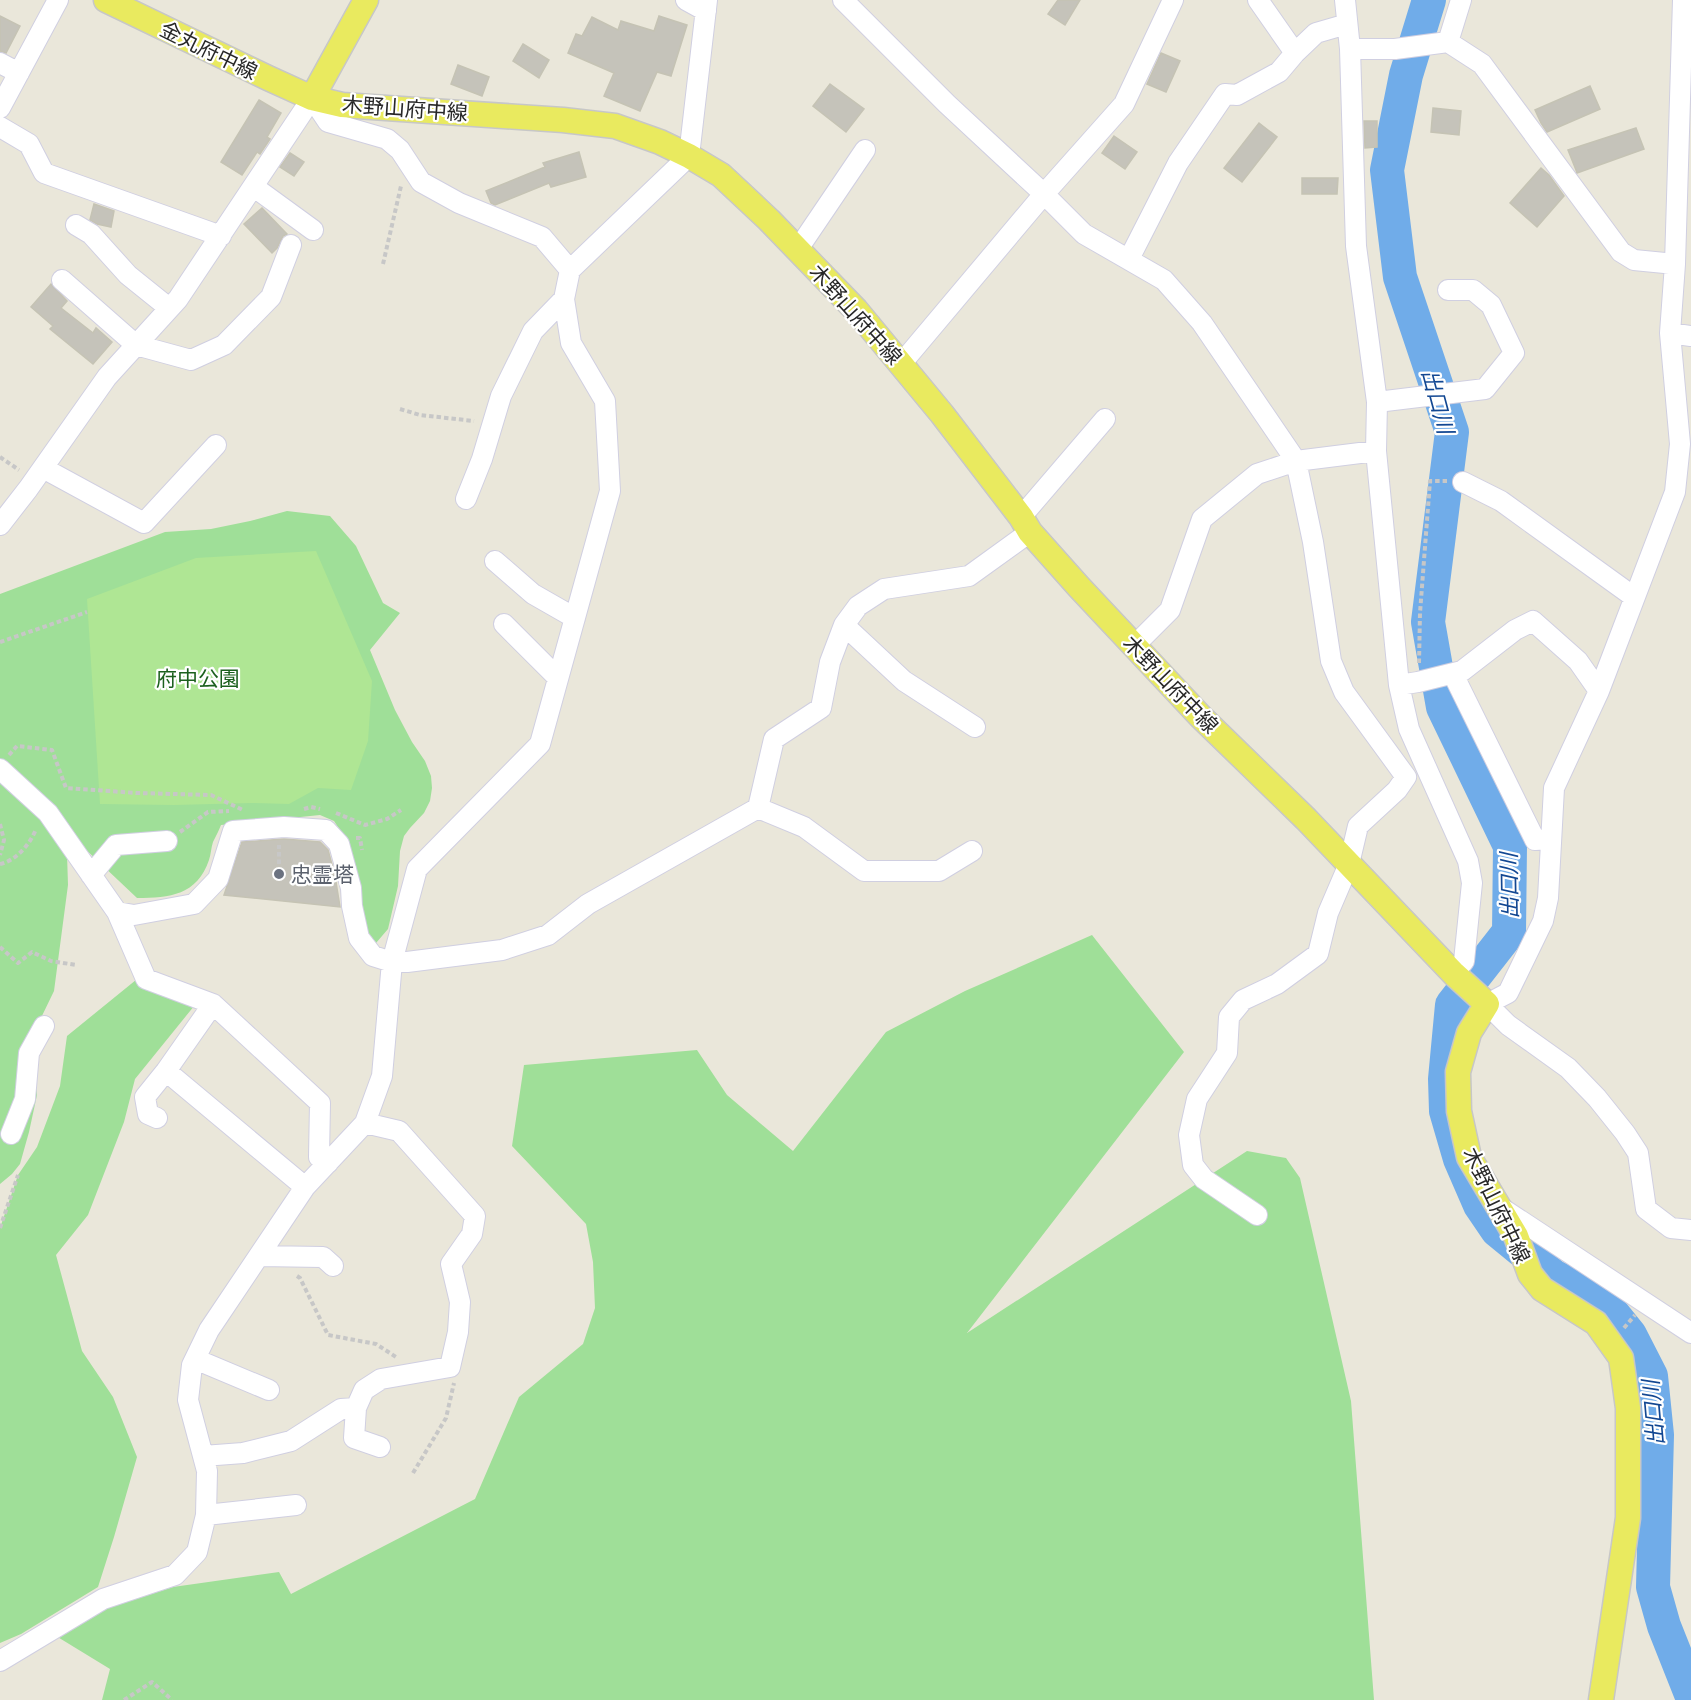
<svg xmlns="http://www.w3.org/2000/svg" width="1691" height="1700" font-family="'Noto Sans','Noto Sans JP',sans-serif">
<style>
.green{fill:#9fdf98}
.pitch{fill:#afe694}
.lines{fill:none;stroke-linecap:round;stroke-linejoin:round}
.river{stroke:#70ace9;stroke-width:34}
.building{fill:#c5c3ba;stroke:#c5c3b4;stroke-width:1.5}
.minor-casing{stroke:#d0cfe1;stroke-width:22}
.major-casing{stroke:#c7c7c7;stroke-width:27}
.path{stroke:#c7c7c7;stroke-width:4;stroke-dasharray:4.5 3;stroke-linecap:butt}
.minor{stroke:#fff;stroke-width:20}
.major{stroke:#e9ea5f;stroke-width:24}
.worship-dot{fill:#6b7280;stroke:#fff;stroke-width:2}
.labels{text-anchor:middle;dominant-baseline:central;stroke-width:4.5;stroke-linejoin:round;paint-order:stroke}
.street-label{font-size:21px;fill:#282828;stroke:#fff}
.park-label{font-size:21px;fill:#1c611e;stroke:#fff}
.worship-label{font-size:21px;fill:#5b616d;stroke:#fff;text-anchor:start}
.water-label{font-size:22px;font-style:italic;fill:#124792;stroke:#fff}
</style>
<rect width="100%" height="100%" fill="#eae7da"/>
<path class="green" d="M287 511 330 516 356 546 383 603 400 613 370 650 395 710 412 742 425 761 431 776 432 788 430 801 424 813 410 828 404 836 400 851 398 886 388 929 376 943 366 929 342 833 334 821 320 815 221 825C219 830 216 836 213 842 211 848 211 854 209 860 197 895 170 898 137 898L82 846 67 854 68 885 54 991 40 1020 34 1069 37 1095 29 1132 20 1164 12 1174 0 1184V594L165 532 211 529 250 521Z
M1092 935 1184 1052 967 1333 1247 1151 1286 1158 1300 1178 1351 1401 1374 1700H102L110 1669 56 1636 96 1612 173 1587 279 1572 291 1594 475 1499 519 1397 583 1344 595 1308 593 1262 586 1224 512 1146 524 1065 697 1050 727 1095 793 1151 886 1032 965 991Z
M147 971 203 995 135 1079 124 1122 88 1215 56 1255 82 1351 113 1397 137 1457 114 1537 98 1587 21 1634 0 1643V1228L18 1175 37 1147 60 1086 67 1036Z"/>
<path class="pitch" d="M316 551 372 681 368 741 351 790 318 788 289 804 252 803 174 805 100 804 87 599 196 558Z"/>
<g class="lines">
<path class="river" d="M1429 0 1406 75 1387 170 1400 277 1452 432 1428 622 1443 707 1510 846 1509 932 1452 1005 1445 1079 1446 1111 1460 1159 1480 1205 1497 1230 1553 1276 1593 1295 1609 1309 1630 1335 1651 1376 1657 1435 1653 1587 1664 1626 1691 1694"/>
</g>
<path class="building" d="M1058 0H1080L1065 25 1048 14Z
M0 16 20 26 6 53 0 51Z
M659 16 687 25 671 76 657 72 640 111 604 96 614 73 568 53 576 34 582 36 592 17 618 30 621 21 654 31Z
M523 44 549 60 539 78 513 61Z
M1161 53 1180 61 1166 92 1147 84Z
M458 65 489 77 482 96 451 84Z
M830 84 864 109 846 132 813 106Z
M1590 86 1600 109 1547 132 1541 123 1535 110Z
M259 100 281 113 267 137 270 139 260 154 257 152 242 175 221 162Z
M1433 108 1461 111 1459 135 1431 132Z
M1364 121H1377V147L1365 148Z
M1259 123 1277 137 1242 182 1224 168Z
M1636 128 1644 149 1577 173 1576 170 1568 150Z
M1114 136 1137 152 1125 169 1102 153Z
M579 152 586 177 551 187 549 183 495 205 491 203 486 191 545 167 543 163Z
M290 153 304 162 294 176 280 167Z
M1541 168 1549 175 1564 196 1537 227 1510 203Z
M1302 178H1338L1337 194H1302Z
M94 204 114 211 111 227 97 224 90 220Z
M262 208 287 234 283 236 277 248 272 253 244 224Z
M51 284 67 301 61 308 93 333 96 328 112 342 93 364 50 329 53 326 31 307Z
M284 839 320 842 328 850 335 876 340 907 224 895 242 842Z"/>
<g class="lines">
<g class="minor-casing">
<path id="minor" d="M686 0 706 11
M843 0 947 104 1044 194 1084 234 1164 280 1202 323 1296 461 1313 542 1331 661 1344 692 1406 777 1397 790 1358 826 1349 864 1328 913 1318 954 1277 984 1243 1000 1229 1017 1227 1053 1197 1099 1189 1135 1193 1165 1204 1179 1257 1215
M1258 0 1295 53
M1345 0 1350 49 1356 246 1377 402 1376 451 1399 685 1409 729 1468 861 1472 883 1464 961 1454 974
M1683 0 1675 264 1670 333 1680 444 1675 492 1599 691 1554 788 1548 898 1543 921 1508 993 1487 1004 1508 1025 1568 1068 1597 1098 1625 1133 1638 1153 1646 1209 1671 1228 1691 1230
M1448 42 1461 0
M1350 49H1395L1448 42 1482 64 1621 252 1634 260 1675 264
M0 63 19 73
M0 108 58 0
M0 127 29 144 44 173 221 236
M254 187 313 230
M76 225 91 234 128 275 169 308
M798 249 865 150
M1129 259 1178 163 1225 94 1237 95 1279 72 1295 53 1316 33 1347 24
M62 280 136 345 191 360 224 345 271 297 291 245
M1670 333 1691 336
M901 364 1044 194 1124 104 1173 0
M1377 402 1485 389 1514 353 1491 305 1473 290H1448
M43 468 144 523 216 445
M1463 482 1501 501 1634 597
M466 499 482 459 501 396 533 331 564 299
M1021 517 1105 419
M0 525 28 489 107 377 178 299 312 98 328 122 387 139 400 150 421 182 459 203 542 237 570 270
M495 561 533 594 575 618
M504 624 558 678
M844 625 904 681 975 727
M1134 646 1170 610 1202 519 1257 474 1296 461 1376 451
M1453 674 1535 840 1551 839
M1399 685 1418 682 1462 671 1515 630 1533 621 1578 661 1599 691
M0 769 48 813 117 912 134 915 194 904 218 879 233 831 284 827 326 830 339 844 351 888 352 906 359 938 373 956 392 962H407L502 950 548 935 588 904 758 808 774 739 821 708 830 662 844 625 858 606 884 589 969 576 1030 532
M758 808 804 827 864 871H939L972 851
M91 875 116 845 167 841
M117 912 146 979 213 1004
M166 1071 305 1187
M157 1118 148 1114 145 1097 166 1071 213 1004 320 1103 319 1157 328 1163
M11 1134 25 1099 29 1053 44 1026
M1500 1207 1691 1333
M259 1256 323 1257 333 1266
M195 1359 269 1390
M356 1408 354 1438 380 1447
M203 1456 243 1453 291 1441 341 1409 356 1408 364 1390 381 1379 450 1367 458 1332 460 1302 451 1264 472 1234 475 1216 399 1131 365 1123
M206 1515 296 1505
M0 1661 103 1599 175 1575 197 1552 206 1515 207 1471 188 1400 192 1365 209 1330 305 1187 365 1123 382 1076 392 962 417 869 540 744 610 491 605 401 571 343 564 299 570 270 689 156 707 0"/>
</g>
<g class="major-casing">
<path id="major" d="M106 0 268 78 312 98 342 105 563 120 615 126 660 142 689 156 721 175 769 220 856 310 942 414 1021 517 1030 532 1079 587 1200 716 1306 819 1454 974 1487 1004 1469 1033 1458 1072 1459 1111 1469 1157 1516 1236 1530 1274 1542 1289 1596 1323 1621 1358 1628 1408V1518L1601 1700
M312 98 366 0"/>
</g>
<path class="path" d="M383 264 401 186
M400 409 420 415 474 421
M0 457 19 470
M0 642 87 612
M1419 663 1420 613 1430 481H1447
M9 755 17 746 52 750 66 788 137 793 211 795 243 810
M304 809 311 807 320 809
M336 813 365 825 387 819 401 810
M0 824 4 840 0 855
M180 832 208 812 229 811
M356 838H360L362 850
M0 864C16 861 31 843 36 829
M279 864V845
M0 947 18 963 32 952 51 961 76 965
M0 1228 18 1175
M297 1276 300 1278 328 1335 376 1344 396 1357
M1624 1328 1635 1315
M413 1473 446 1418 454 1383
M124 1700 152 1682 172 1700"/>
<use href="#minor" class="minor"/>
<use href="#major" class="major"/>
</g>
<circle class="worship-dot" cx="279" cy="874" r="6"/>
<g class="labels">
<g class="street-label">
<text transform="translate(209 50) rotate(26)">金丸府中線</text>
<text transform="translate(405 108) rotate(4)">木野山府中線</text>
<text transform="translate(856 314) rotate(48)">木野山府中線</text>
<text transform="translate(1171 684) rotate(46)">木野山府中線</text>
<text transform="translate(1497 1205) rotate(64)">木野山府中線</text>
</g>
<g class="park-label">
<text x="198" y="678">府中公園</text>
</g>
<g class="worship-label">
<text x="291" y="874">忠霊塔</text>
</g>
<g class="water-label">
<text transform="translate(1439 401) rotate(75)">出口川</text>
<text transform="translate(1508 886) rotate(-91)">出口川</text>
<text transform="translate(1652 1413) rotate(-95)">出口川</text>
</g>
</g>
</svg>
